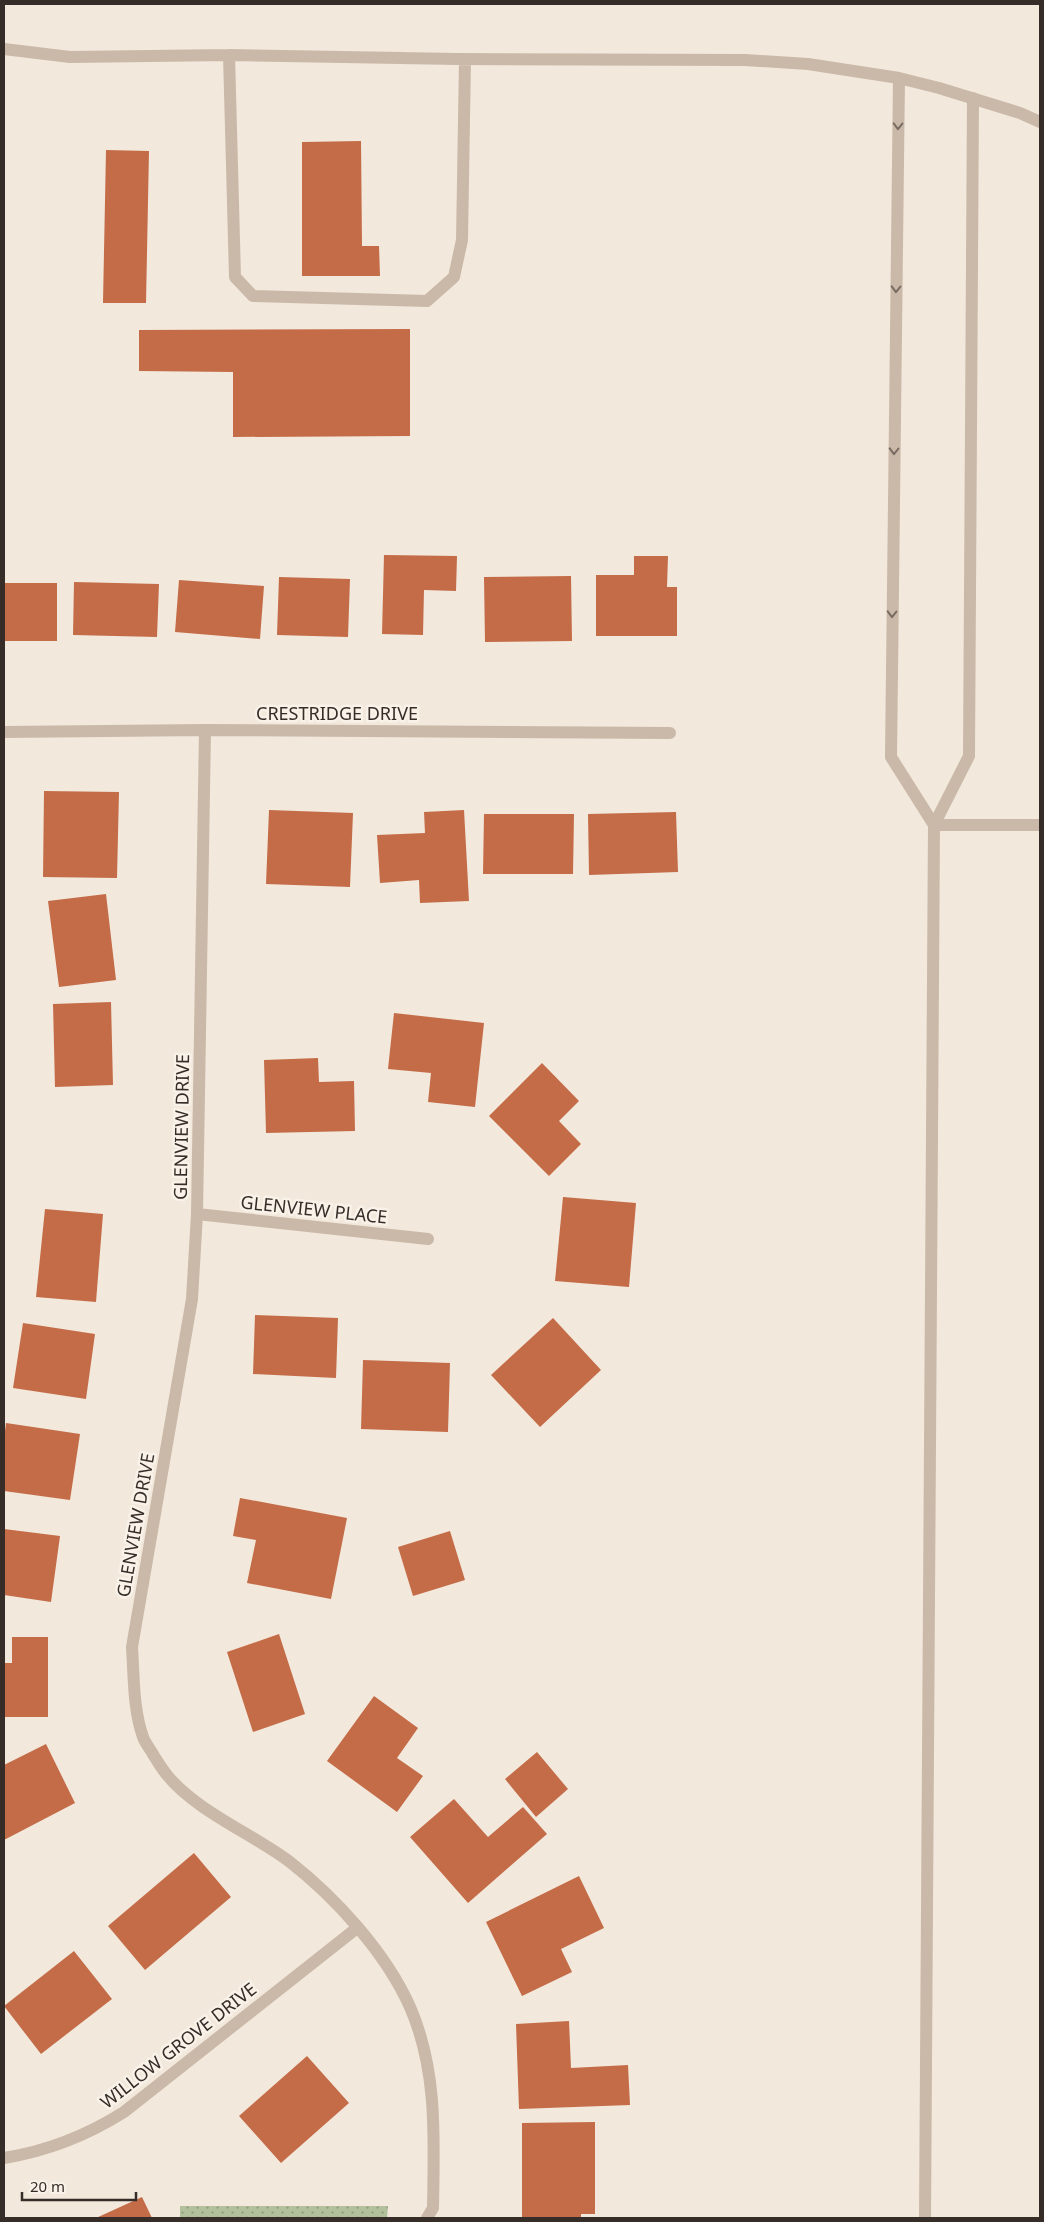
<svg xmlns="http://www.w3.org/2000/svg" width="1044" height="2222" font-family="'Noto Sans',sans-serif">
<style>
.park{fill:url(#park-dots)}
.building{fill:#c46c47}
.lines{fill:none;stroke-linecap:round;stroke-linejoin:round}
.minor{stroke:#cab9a8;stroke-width:12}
.oneway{stroke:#796c62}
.labels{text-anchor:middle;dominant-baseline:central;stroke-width:5;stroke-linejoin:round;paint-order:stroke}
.street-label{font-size:18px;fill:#362d28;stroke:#f9f2e8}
</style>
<defs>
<pattern id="park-dots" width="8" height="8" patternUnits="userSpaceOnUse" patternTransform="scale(1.25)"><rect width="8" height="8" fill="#b2c09c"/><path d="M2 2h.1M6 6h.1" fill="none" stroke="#929c7f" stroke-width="1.8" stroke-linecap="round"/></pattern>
</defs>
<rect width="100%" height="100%" fill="#f2e8dc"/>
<path class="park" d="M180 2206H388L387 2218H180Z"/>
<path class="building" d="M361 141 362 246H379L380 276H302V142Z
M106 150 149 151 146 303H103Z
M410 329V436L233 437V372L139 371V330Z
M384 555 457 556 456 591 424 590 423 635 382 634Z
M634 556H668L667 587H677V636H596V575H634Z
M571 576 572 641 485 642 484 577Z
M279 577 350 579 348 637 277 635Z
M179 580 264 586 260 639 175 632Z
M74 582 159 584 157 637 73 635Z
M4 583H57V641H4Z
M44 791 119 792 117 878 43 877Z
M269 810 353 813 350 887 266 884Z
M464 810 469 901 420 903 419 880 380 883 377 835 425 833 424 812Z
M676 812 678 872 589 875 588 814Z
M484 814H574L573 874H483Z
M106 894 116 980 59 987 48 901Z
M111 1002 113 1085 55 1087 53 1004Z
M394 1013 484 1023 475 1107 428 1102 431 1073 388 1069Z
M318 1058 319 1082 354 1081 355 1131 266 1133 264 1060Z
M542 1063 579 1101 559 1121 581 1144 549 1176 489 1116Z
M563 1197 636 1203 629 1287 555 1281Z
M45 1209 103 1214 96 1302 36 1297Z
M255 1315 338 1318 336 1378 253 1374Z
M553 1318 601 1370 540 1427 491 1375Z
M23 1323 95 1334 86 1399 13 1388Z
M363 1360 450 1363 448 1432 361 1429Z
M6 1423 80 1434 70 1500 4 1491V1439Z
M240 1498 347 1518 331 1599 247 1583 256 1540 233 1536Z
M4 1529 60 1536 51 1602 4 1595Z
M450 1531 465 1580 413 1596 398 1547Z
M279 1634 305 1714 253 1732 227 1652Z
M12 1637H48V1717H4V1663H12Z
M374 1696 418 1728 397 1758 423 1776 397 1812 327 1761Z
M46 1744 75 1803 4 1840V1765Z
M537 1752 568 1789 536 1817 505 1779Z
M454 1799 488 1837 523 1807 547 1834 468 1903 410 1837Z
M194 1853 231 1897 145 1970 108 1926Z
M579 1876 604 1928 561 1949 572 1972 522 1996 486 1922Z
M74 1951 112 1999 41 2054 4 2006Z
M569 2021 571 2068 628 2065 630 2105 519 2109 516 2024Z
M307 2056 349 2103 281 2163 239 2116Z
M595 2122V2214H581V2218H522V2123Z
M142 2197 152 2218H96Z"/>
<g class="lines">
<path class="minor" d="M4 49 70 57 229 55 458 59 745 60 808 64 899 78 939 88 1020 113 1040 122
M229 55 235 277 253 296 427 301 454 277 462 240 465 59
M899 78 891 757 934 825 969 756 973 98
M205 730 197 1214 192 1299 132 1647C134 1676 133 1709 143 1737 145 1743 151 1750 154 1756 158 1762 162 1769 167 1775 196 1811 253 1834 290 1862 336 1898 386 1953 410 2007 438 2071 434 2140 433 2208L427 2218
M4 732 205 730 670 733
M197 1214 428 1239
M4 2158C48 2151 86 2136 124 2112L357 1928
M925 2218 934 825H1040"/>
</g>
<defs><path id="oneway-chevron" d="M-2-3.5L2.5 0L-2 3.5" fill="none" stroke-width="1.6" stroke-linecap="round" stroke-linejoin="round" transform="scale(1.25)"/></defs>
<g class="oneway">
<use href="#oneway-chevron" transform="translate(898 126) rotate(91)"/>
<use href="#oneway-chevron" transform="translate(896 289) rotate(91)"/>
<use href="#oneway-chevron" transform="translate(894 451) rotate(91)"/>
<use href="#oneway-chevron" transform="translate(892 614) rotate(91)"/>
</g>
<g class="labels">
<g class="street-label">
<text x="337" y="713">CRESTRIDGE DRIVE</text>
<text transform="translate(181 1127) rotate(-89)">GLENVIEW DRIVE</text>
<text transform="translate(314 1209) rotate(6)">GLENVIEW PLACE</text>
<text transform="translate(135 1525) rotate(-80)">GLENVIEW DRIVE</text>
<text transform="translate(178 2045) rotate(-38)">WILLOW GROVE DRIVE</text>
</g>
</g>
<rect width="1044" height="2222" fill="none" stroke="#362d28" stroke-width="10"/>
<path d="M22 2192v8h114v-8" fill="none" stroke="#362d28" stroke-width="2.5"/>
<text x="30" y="2192" font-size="15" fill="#362d28" stroke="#f9f2e8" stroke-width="4" paint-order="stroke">20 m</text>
</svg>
